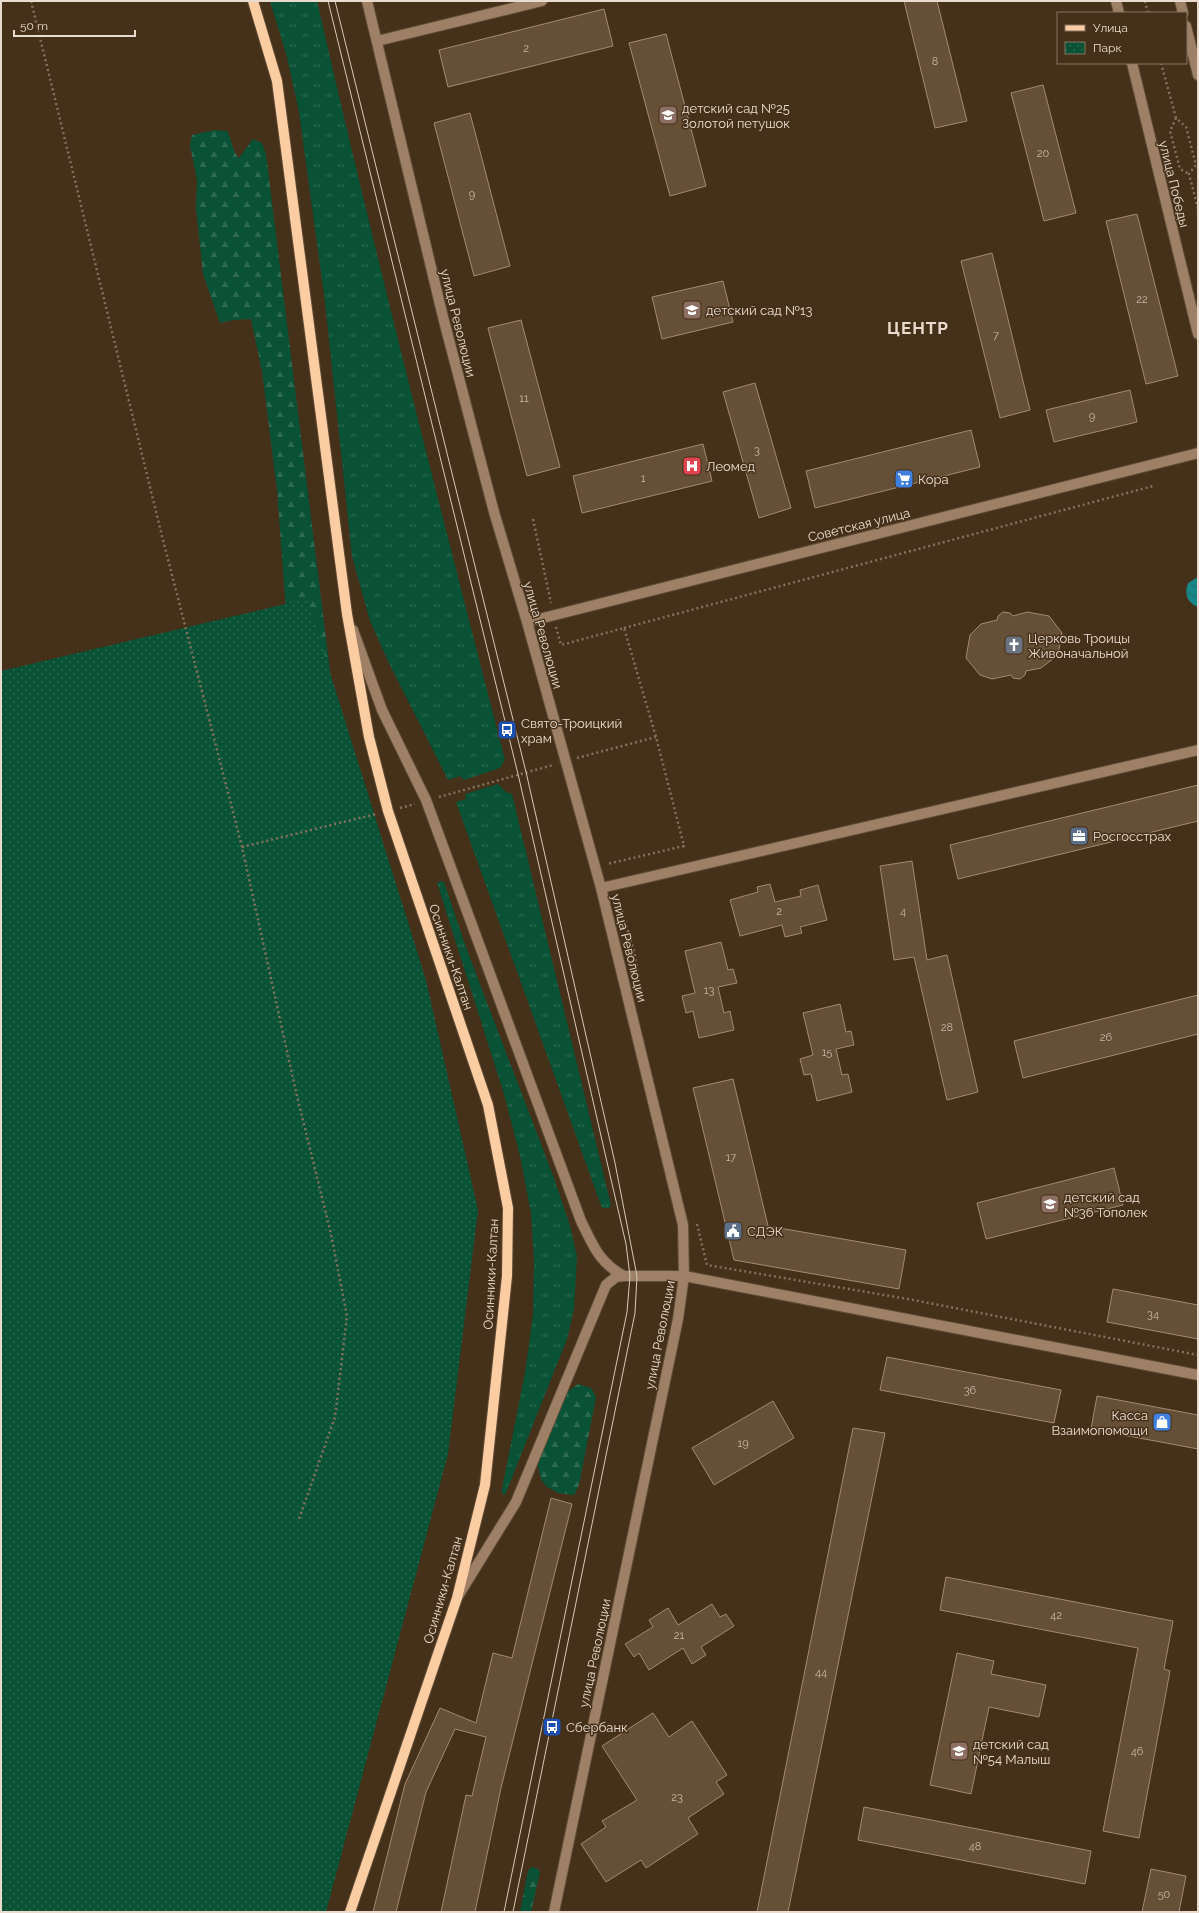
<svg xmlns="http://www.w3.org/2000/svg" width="1199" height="1913" font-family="Raleway,sans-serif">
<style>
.grass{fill:url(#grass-tufts)}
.forest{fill:url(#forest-firs)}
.park{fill:url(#park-dots)}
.water{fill:url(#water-waves)}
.building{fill:#654f37;stroke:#a38a71}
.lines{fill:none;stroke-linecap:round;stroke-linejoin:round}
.minor-casing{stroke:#5f4c36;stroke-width:12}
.major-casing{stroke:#5f4c36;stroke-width:12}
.path{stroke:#84725e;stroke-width:2.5;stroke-dasharray:2 3;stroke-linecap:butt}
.minor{stroke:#9d8066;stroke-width:10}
.major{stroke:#fccda2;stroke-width:10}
.tram{stroke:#d7c9ba;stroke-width:1}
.labels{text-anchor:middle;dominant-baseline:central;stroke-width:3;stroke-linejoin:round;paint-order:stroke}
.number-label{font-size:11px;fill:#c8b9a8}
.poi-label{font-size:13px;fill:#e9dcce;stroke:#453019;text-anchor:start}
.street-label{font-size:13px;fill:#e9dcce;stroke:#453019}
.district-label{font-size:17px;font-weight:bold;letter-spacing:1px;fill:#e9dcce;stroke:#453019}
</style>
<defs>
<pattern id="grass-tufts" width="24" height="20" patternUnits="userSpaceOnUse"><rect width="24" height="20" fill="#095235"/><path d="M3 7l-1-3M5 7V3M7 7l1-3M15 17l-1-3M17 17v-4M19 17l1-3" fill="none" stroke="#2d6a51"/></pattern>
<pattern id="forest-firs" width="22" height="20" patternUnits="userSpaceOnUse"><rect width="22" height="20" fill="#095235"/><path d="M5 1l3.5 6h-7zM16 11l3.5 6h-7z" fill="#2d6a51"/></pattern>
<pattern id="park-dots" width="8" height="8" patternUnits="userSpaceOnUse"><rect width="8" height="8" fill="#095235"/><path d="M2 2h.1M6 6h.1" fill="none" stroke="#2d6a51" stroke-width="1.8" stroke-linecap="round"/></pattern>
<pattern id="water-waves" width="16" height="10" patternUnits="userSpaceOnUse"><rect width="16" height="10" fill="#188686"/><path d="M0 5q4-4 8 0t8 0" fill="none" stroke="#286e6d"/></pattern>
</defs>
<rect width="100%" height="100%" fill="#453019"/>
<path class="grass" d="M270 1H317C375 255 440 508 505 760L500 768 464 780 460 776 448 780 388 661 370 621 352 556 325 302 299 112 287 57Z
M498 784 506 792 512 794 611 1205 609 1208H602L456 802 466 799 465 794Z
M441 881 444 882 467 950 554 1178 570 1226 577 1257 574 1309 567 1339 505 1495 502 1493V1489L525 1373 533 1315 534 1259 531 1213 520 1156 504 1094 438 886 437 883Z"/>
<path class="forest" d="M215 130 227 131C232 140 232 151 239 158L253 139 262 143 266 154 342 768 288 637 277 490 262 371 251 319 234 320 220 323 203 274 196 208 197 180 190 145 192 135Z
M578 1384 591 1388 596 1397 579 1485 574 1495 558 1493 546 1486 541 1479 537 1462 566 1393Z
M531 1867 537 1868 540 1872 531 1912H520L528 1871Z"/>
<path class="park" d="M307 599 426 980 478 1210 448 1454 326 1912H1V671Z"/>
<path class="water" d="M1198 577V607C1187 603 1184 594 1188 583Z"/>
<path class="building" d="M904 1H937L967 121 935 128Z
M604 9 613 46 448 87 439 50Z
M666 34 706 186 670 196 629 43Z
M1043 85 1076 213 1044 221 1011 93Z
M470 113 510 266 474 276 434 123Z
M1137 214 1178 376 1146 384 1106 221Z
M992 253 1030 410 1000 418 961 261Z
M723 281 733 322 662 339 652 297Z
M521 320 560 467 527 476 488 328Z
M755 383 791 508 759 518 723 392Z
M1130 390 1137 422 1054 442 1046 410Z
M971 430 980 467 815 508 806 471Z
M703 444 712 481 582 513 573 476Z
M1003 612 1010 613 1013 616 1027 612 1049 616 1062 633 1058 655 1041 668 1026 671 1025 675 1020 679 1013 678 1011 675 992 679 980 675 966 658 970 635 981 624 997 620 998 616Z
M1198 785V821L958 879 950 845Z
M912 861 927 960 947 955 978 1092 947 1100 914 957 894 960 880 866Z
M770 884 775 902 801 896 800 890 818 885 827 920 800 927 802 933 785 937 782 925 740 936 730 900 758 892 757 887Z
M721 942 728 970 733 969 737 983 718 987 724 1013 730 1011 734 1030 699 1038 693 1011 686 1013 682 996 695 993 685 951Z
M1198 995V1034L1023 1078 1014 1041Z
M840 1004 846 1032 851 1031 854 1045 836 1049 842 1075 848 1074 852 1092 817 1101 811 1074 804 1075 800 1059 813 1055 803 1013Z
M733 1079 768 1226 906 1250 899 1289 734 1260 693 1088Z
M1114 1168 1123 1205 986 1239 977 1203Z
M1113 1289 1198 1305V1339L1107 1322Z
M887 1357 1061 1390 1054 1423 880 1390Z
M1097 1396 1198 1415V1449L1091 1429Z
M773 1401 794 1438 714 1485 692 1448Z
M853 1428 885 1433 788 1912H757Z
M551 1498 572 1504 501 1788 475 1912H441L466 1795 472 1796 486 1737 455 1729 426 1792 396 1912H373L405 1784 440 1708 476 1723 493 1653 512 1658Z
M946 1577 1173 1621 1164 1669 1170 1671 1139 1838 1103 1831 1138 1648 940 1610Z
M712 1604 720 1617 726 1614 734 1626 701 1647 706 1655 692 1664 683 1648 649 1670 639 1653 634 1657 625 1644 653 1627 649 1620 668 1608 678 1625Z
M957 1653 994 1661 991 1674 1046 1685 1039 1717 989 1707 971 1794 930 1785Z
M653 1713 669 1737 692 1721 727 1775 716 1782 724 1794 688 1818 698 1834 646 1868 641 1860 606 1882 581 1844 606 1827 602 1821 637 1800 602 1746Z
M864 1807 1091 1851 1085 1884 858 1840Z
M1151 1869 1186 1876 1179 1912H1142Z"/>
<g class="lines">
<g class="minor-casing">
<path id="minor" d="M367 1 443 317 494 512 527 622 601 888 683 1225 684 1276 678 1319 554 1912
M1116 1 1119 13
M1180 1 1183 13
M1186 26 1198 75
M377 41 542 1
M1132 63 1198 334
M527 622 1198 453
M353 630 382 710 426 800 581 1221C593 1245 599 1263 624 1276L616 1277 606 1285 516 1502 458 1596
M601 888 1198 750
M624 1276H684L1198 1375"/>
</g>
<g class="major-casing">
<path id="major" d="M253 1 277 81 347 614 369 737 388 811 488 1105 508 1208 507 1276 485 1485 457 1598 350 1912"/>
</g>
<path class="path" d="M31 1 162 536 242 847 296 1092 331 1234 347 1316 335 1417 299 1519
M1145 1 1148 13
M1161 63 1176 118 1186 127 1196 165 1189 174 1198 209
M1176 118 1170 131 1180 169 1189 174
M533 519 551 603
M556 627 561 645 624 628 656 737 684 846 607 864
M624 628 1153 486
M577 758 656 737
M439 797 553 765
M400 808 415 804
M242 847 376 814
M622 911 634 951 641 990
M697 1224 707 1265 908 1299 1198 1355"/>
<use href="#minor" class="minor"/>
<use href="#major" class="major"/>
<path class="tram" d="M328 1 518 774 607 1162 626 1244 630 1276 627 1312 504 1912
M335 1 526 772 615 1163 637 1276 635 1313 513 1912"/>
</g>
<defs>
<g id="school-square" transform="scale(1)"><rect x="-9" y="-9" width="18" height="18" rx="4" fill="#8d6e63" stroke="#453019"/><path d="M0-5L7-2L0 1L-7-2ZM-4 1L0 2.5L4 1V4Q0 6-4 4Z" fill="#fff"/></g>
<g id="hospital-square" transform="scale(1)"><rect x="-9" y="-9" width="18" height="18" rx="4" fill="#e0444e" stroke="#453019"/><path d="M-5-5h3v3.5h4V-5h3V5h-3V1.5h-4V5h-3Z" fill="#fff"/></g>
<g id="supermarket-square" transform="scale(1)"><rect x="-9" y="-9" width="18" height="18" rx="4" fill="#3f7fe0" stroke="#453019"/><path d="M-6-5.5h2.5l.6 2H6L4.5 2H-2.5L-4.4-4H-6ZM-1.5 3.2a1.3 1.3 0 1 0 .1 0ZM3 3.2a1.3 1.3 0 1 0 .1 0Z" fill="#fff"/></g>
<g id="church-square" transform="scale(1)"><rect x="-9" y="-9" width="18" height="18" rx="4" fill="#6b7280" stroke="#453019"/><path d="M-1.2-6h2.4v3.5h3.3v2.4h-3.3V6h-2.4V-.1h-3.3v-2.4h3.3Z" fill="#fff"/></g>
<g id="bus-square" transform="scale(1)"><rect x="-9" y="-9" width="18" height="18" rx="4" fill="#1a4fb4" stroke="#453019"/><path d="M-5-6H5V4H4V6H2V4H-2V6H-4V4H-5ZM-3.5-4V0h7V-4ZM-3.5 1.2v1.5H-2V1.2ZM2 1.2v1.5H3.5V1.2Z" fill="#fff"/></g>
<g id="office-square" transform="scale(1)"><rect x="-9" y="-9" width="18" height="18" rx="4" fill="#5c6f8a" stroke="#453019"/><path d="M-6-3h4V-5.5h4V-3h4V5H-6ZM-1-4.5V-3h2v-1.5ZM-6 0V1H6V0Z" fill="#fff"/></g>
<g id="civic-square" transform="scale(1)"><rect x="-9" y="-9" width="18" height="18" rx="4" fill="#5c6f8a" stroke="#453019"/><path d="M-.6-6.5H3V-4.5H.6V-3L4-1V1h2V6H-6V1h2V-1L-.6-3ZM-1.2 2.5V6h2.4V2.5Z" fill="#fff"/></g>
<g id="shop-square" transform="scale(1)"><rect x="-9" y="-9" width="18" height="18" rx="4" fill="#3f7fe0" stroke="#453019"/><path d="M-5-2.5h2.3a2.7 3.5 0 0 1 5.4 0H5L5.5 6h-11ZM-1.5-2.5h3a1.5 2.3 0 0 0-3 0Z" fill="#fff"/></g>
</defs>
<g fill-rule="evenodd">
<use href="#school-square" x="668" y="115"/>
<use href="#school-square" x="692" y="310"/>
<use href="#hospital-square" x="692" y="466"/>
<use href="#supermarket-square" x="904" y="479"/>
<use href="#church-square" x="1014" y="645"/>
<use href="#bus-square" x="507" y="730"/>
<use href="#office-square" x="1079" y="836"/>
<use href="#school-square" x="1050" y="1204"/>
<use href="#civic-square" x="733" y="1231"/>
<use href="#shop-square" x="1162" y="1422"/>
<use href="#bus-square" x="552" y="1727"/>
<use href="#school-square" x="959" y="1751"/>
</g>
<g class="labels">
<g class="number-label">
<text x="526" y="48">2</text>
<text x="935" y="61">8</text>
<text x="1043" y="153">20</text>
<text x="472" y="194">9</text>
<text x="1142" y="299">22</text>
<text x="996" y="335">7</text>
<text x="524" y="398">11</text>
<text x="1092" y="416">9</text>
<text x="757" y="450">3</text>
<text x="643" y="478">1</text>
<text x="779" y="911">2</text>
<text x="903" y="911">4</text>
<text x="709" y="990">13</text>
<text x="947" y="1027">28</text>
<text x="1106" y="1037">26</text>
<text x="827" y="1052">15</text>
<text x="731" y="1157">17</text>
<text x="1153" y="1314">34</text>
<text x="970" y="1390">36</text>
<text x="743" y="1443">19</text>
<text x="1056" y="1615">42</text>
<text x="679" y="1635">21</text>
<text x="821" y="1672">44</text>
<text x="1137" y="1751">46</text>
<text x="677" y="1797">23</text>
<text x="975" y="1846">48</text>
<text x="1164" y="1894">50</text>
</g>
<g class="poi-label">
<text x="682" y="108">детский сад №25<tspan x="682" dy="15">Золотой петушок</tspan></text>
<text x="706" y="310">детский сад №13</text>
<text x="706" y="466">Леомед</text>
<text x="918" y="479">Кора</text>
<text x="1028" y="638">Церковь Троицы<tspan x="1028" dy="15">Живоначальной</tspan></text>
<text x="521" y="723">Свято-Троицкий<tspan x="521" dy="15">храм</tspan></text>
<text x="1093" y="836">Росгосстрах</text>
<text x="1064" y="1197">детский сад<tspan x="1064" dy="15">№36 Тополек</tspan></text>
<text x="747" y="1231">СДЭК</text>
<text x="1148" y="1415" text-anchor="end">Касса<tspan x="1148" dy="15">Взаимопомощи</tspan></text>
<text x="566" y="1727">Сбербанк</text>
<text x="973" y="1744">детский сад<tspan x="973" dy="15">№54 Малыш</tspan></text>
</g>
<g class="street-label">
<text transform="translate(1174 184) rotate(76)">улица Победы</text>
<text transform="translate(458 323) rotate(76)">улица Революции</text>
<text transform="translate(859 525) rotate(-14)">Советская улица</text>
<text transform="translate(543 635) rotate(74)">улица Революции</text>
<text transform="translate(629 948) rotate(76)">улица Революции</text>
<text transform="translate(451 957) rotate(71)">Осинники-Калтан</text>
<text transform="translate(491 1274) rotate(-87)">Осинники-Калтан</text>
<text transform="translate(660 1335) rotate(-79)">улица Революции</text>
<text transform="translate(443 1590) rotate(-74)">Осинники-Калтан</text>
<text transform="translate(595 1653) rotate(-78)">улица Революции</text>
</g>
<g class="district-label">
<text x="918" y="328">ЦЕНТР</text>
</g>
</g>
<rect width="1199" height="1913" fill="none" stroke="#e9dcce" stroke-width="4"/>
<rect x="1057" y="12" width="130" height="52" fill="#453019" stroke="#877561"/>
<rect x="1065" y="25" width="20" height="6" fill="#fccda2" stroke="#877561"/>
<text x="1093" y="32" font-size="12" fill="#e9dcce">Улица</text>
<rect x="1065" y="42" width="20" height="12" fill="url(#park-dots)" stroke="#877561"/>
<text x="1093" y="52" font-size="12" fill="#e9dcce">Парк</text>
<path d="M14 30v6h121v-6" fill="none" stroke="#e9dcce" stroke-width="2"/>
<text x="20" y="30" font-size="12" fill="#e9dcce" stroke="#453019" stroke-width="3" paint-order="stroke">50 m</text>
</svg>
